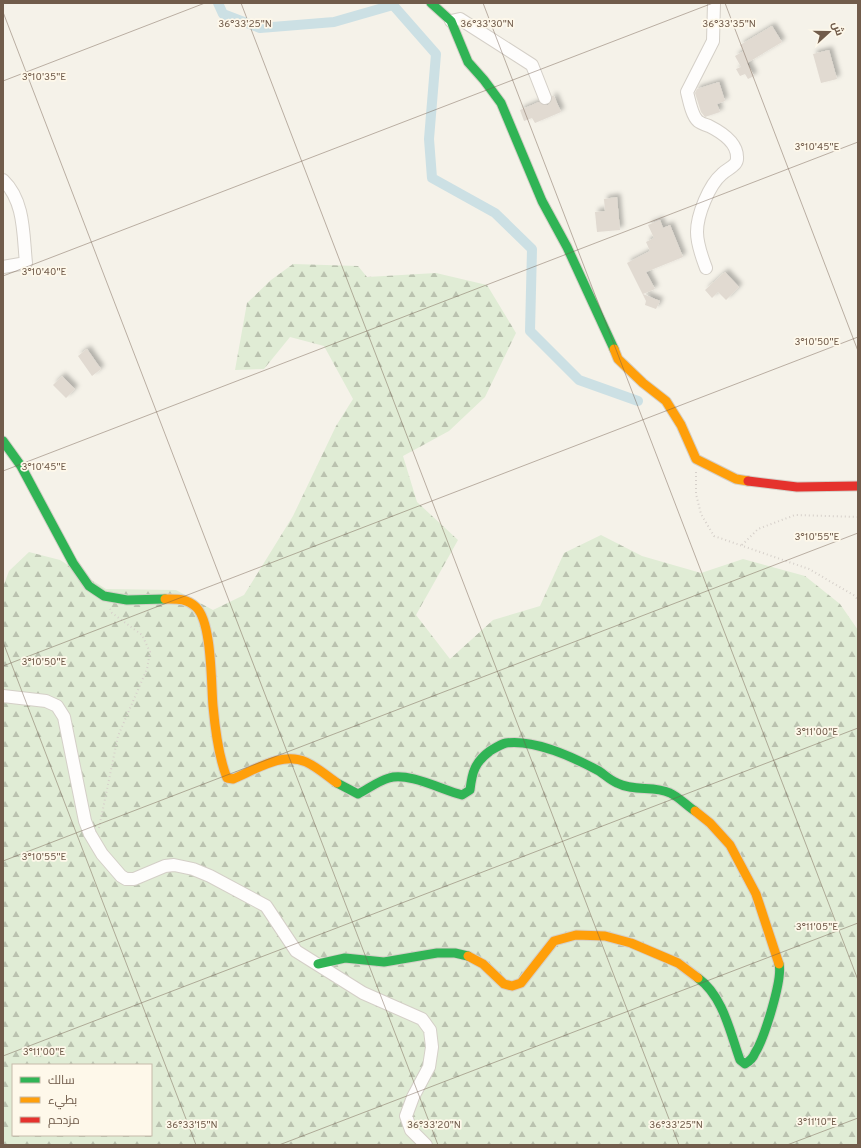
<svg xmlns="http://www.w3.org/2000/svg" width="861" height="1148" font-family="Overpass,Cairo,sans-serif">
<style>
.forest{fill:url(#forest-firs);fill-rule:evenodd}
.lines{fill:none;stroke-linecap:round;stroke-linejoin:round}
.canal{stroke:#cce0e4;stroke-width:10}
.building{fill:#e1dad1;filter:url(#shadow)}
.street-casing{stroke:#d4cfc7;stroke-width:14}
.fast-casing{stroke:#d5cfc7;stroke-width:11}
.slow-casing{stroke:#d5cfc7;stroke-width:11}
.jam-casing{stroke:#d5cfc7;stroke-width:11}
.path{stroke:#d6d0ca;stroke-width:2;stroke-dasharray:1 3;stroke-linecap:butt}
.street{stroke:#fefdfc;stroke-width:12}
.fast{stroke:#30b455;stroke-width:9}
.slow{stroke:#ff9f0a;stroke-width:9}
.jam{stroke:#e5322d;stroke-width:9}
.ticks{fill:none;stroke:#715c4b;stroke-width:1;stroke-opacity:0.45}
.ticks-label{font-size:10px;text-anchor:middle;fill:#715c4b;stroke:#fef8ea;stroke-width:3.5;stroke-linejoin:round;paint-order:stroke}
</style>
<defs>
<pattern id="forest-firs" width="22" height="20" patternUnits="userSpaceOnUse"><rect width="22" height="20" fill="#e0ecd5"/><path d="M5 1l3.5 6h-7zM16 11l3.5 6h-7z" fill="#bac2af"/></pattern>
<filter id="shadow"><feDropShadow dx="3.5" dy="-3.5" stdDeviation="2" flood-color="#0004"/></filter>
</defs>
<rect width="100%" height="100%" fill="#f5f2e9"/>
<path class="forest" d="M293 264 358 266 367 277 436 273 487 285 516 333 485 397 449 431 403 456 417 502 458 540 416 615 450 659 493 620 540 606 564 553 601 535 642 556 701 573 743 559 805 576 840 604 858 630V1145H3V587L9 571 29 552 60 560 106 589 176 590 213 610 244 595 293 516 336 426 353 399 324 346 290 337 264 369 235 370 247 303 271 280ZM13 1065H151V1135H13Z"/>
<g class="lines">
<path class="canal" d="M218 3 223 14 260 28 334 22 393 5 436 54 429 139 432 178 495 213 532 249 530 331 579 380 638 401"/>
</g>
<path class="building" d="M772 26 782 42 747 63 754 76 748 79 745 74 740 76 736 69 741 67 735 56 744 51 740 45Z
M829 50 837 79 821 83 813 54Z
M719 82 725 101 717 104 720 112 705 117 701 112 695 93 697 89Z
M552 96H554L561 112 535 123 532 118 524 121 520 110 539 102 544 105H548L551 102Z
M617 197 620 230 597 232 595 212 605 211 604 199Z
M660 220 663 228 670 225 683 257 646 272 655 289 643 294 660 301 656 309 645 305 646 301 627 263 650 251 646 242 654 238 648 225Z
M725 272 739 287 726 300 718 292 712 298 705 290Z
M87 349 101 369 92 376 78 356Z
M62 376 75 389 66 398 53 385Z"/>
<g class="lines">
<g class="street-casing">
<path id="street" d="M451 21 460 19 532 65 545 98
M3 180C25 201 23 235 26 263L3 267
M706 268C702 257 697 245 697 232 697 215 709 185 722 174 728 168 738 166 737 157 737 142 721 132 709 126 706 125 700 123 698 121 692 116 689 100 687 92L713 41 714 3
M3 696 46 701 57 706 64 717 85 821 90 834 102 854 121 876 126 879H134L165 866 174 865 193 869 210 876 266 906 296 951 363 993 422 1019 430 1030 432 1047 429 1067 413 1097 406 1116 411 1130 426 1145"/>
</g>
<g class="fast-casing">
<path id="fast" d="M431 3 451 21 468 62 484 80 501 103 542 201 567 247 614 349
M3 441 21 466 73 563 89 586 104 596 127 600 165 599
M337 783 358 794C368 789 378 781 389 778 409 772 442 790 462 795L470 790C472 772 475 762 490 751 495 748 501 744 506 743 534 739 575 758 599 771 605 775 610 780 617 783 634 792 654 785 670 793 679 797 687 806 695 811
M318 964 345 958 384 962 437 953H455L468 956
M698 978C723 996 730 1032 740 1060L745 1064C750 1061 753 1058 755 1053 764 1039 783 979 779 964"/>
</g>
<g class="slow-casing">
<path id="slow" d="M614 349 618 359 643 383 666 401 681 425 696 459 736 479 748 481
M165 599C177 599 186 598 196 607 212 622 211 683 213 706 215 728 219 758 227 778L233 779C255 770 282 751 306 762 317 767 327 776 337 783
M695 811 710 823 730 845 756 894 779 964
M468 956 483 964 504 984 512 986 521 983 554 941 576 935 605 936 631 943 678 963 698 978"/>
</g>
<g class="jam-casing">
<path id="jam" d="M748 481 797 487 858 486"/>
</g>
<path class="path" d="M696 472V494L701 514 714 536 809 569 855 596 858 600
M742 545 758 529 795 515 858 517
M99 828 118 736 147 669 150 652 142 635 112 613 110 609"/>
<use href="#street" class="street"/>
<use href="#fast" class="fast"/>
<use href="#slow" class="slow"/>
<use href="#jam" class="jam"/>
</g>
<path class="ticks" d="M241 3 679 1145M483 3 858 980M725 3 858 351M3 12 438 1145M3 81 205 3M3 276 713 3M3 471 858 142M3 642 196 1145M3 666 858 337M3 861 858 533M3 1056 858 728M279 1145 858 923M787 1145 858 1118"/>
<g class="ticks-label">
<text x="245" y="27">36°33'25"N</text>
<text x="487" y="27">36°33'30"N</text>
<text x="729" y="27">36°33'35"N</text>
<text x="44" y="80">3°10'35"E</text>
<text x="817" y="150">3°10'45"E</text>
<text x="44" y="275">3°10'40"E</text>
<text x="817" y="345">3°10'50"E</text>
<text x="44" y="470">3°10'45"E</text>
<text x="817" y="540">3°10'55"E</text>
<text x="44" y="665">3°10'50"E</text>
<text x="817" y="735">3°11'00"E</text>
<text x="44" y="860">3°10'55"E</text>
<text x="817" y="930">3°11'05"E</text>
<text x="44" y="1055">3°11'00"E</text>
<text x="817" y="1125">3°11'10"E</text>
<text x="192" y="1128">36°33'15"N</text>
<text x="434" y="1128">36°33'20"N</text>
<text x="676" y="1128">36°33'25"N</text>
</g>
<rect width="861" height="1148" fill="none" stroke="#715c4b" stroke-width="8"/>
<rect x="12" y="1064" width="140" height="72" fill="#fef8ea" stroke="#c6baaa"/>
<rect x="20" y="1077" width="20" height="6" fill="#30b455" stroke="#c6baaa"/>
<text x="48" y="1084" font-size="12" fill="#715c4b">سالك</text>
<rect x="20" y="1097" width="20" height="6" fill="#ff9f0a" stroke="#c6baaa"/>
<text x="48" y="1104" font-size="12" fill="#715c4b">بطيء</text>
<rect x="20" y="1117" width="20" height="6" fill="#e5322d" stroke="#c6baaa"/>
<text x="48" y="1124" font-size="12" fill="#715c4b">مزدحم</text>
<g transform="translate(829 32) rotate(69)" stroke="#fef8ea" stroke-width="3" paint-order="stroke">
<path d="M0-3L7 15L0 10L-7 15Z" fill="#715c4b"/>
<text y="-6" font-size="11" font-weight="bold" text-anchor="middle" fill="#715c4b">ش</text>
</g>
</svg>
